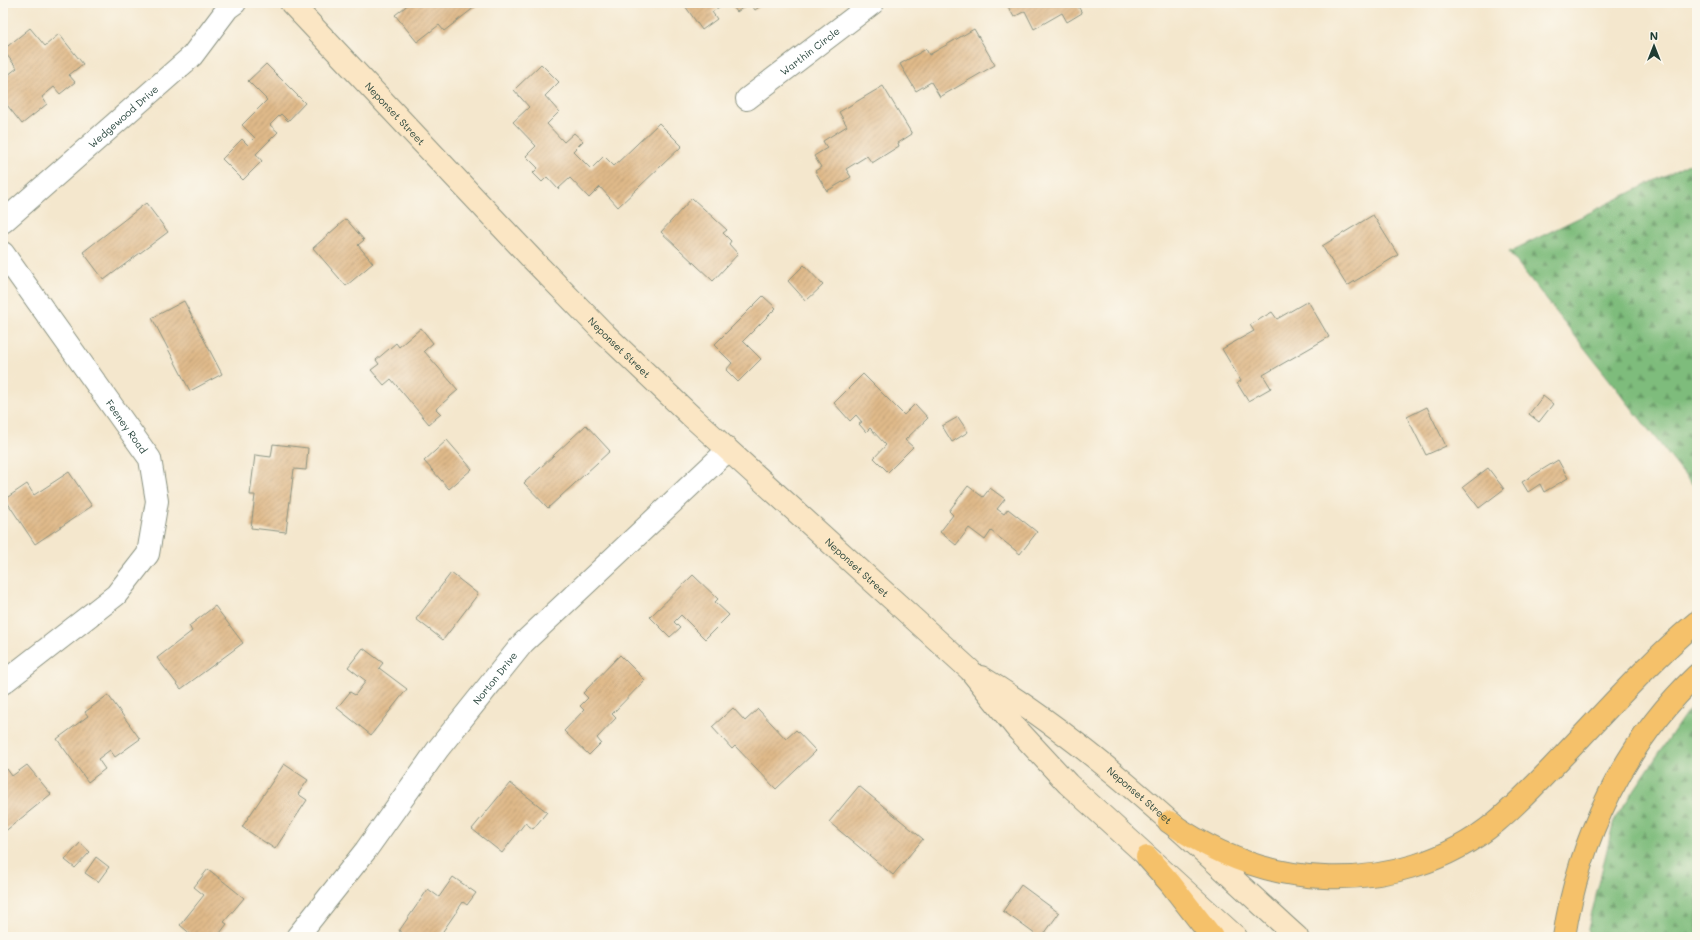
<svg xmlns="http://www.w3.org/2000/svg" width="1700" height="940" font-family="Mali,sans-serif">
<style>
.forest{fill:url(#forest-firs);stroke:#4e7c58}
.building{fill:url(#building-hatch)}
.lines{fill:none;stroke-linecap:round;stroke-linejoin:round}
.minor-casing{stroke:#8a9280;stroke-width:24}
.secondary-casing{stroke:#8a9280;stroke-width:24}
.motorway-casing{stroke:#8a9280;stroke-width:24}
.minor{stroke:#fff;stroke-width:22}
.secondary{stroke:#fbe6c4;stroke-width:22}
.motorway{stroke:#f5c16b;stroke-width:22}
.labels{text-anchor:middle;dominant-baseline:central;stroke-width:3;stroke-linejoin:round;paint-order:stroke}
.street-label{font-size:10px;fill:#1f3d34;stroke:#fbf7ec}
</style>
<defs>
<pattern id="forest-firs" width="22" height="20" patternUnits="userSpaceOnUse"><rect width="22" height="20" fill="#7ebc7c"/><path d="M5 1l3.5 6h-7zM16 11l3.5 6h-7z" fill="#679a66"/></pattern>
<pattern id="building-hatch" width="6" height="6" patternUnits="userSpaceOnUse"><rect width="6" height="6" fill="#e0ba8a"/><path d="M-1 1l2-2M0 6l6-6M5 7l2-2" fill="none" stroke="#b59872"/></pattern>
</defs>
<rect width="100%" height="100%" fill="#fbf7ec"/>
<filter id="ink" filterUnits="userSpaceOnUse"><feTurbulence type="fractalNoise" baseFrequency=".025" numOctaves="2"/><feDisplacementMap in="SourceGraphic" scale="8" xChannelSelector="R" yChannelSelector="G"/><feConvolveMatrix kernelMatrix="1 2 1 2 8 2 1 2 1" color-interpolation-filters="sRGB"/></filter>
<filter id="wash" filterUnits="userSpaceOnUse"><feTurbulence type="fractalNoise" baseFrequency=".012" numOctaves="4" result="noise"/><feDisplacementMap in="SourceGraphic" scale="16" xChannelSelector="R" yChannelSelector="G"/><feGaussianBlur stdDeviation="0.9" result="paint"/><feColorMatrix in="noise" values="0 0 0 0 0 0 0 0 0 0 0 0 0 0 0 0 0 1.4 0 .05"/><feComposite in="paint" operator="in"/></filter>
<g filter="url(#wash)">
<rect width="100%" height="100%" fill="#f4e7cd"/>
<path class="forest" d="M1697 160V491L1509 252Z
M1697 705V937H1588V929L1614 820 1686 713Z"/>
<g id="blocks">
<path class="building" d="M410 3 424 4 480 3 444 31 439 25 417 42 395 15Z
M683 3H725L712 12 717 19 702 30Z
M730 3H749L737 12Z
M750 3H765L755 10Z
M1006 3H1076L1082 13 1067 22 1062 13 1034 29 1025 11 1014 17Z
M30 28 45 46 59 34 83 64 69 75 75 82 60 94 54 87 42 97 47 104 22 124 3 100V79L17 68 3 50Z
M974 29 995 65 940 97 931 82 916 91 900 64 926 49 929 55Z
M266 64 305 103 288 121 281 114 270 125 278 132 256 154 262 161 243 180 222 159 242 139 248 145 255 138 242 125 267 100 248 81Z
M541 64 559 82 545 96 559 112 547 124 564 142 574 133 583 141 573 151 591 169 604 156 614 166 659 123 682 146 618 207 600 187 589 198 570 178 558 189 547 177 542 182 533 173 538 168 526 156 536 146 513 122 529 107 514 90Z
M883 86 912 134 898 143 899 146 872 163 867 156 846 169 851 177 827 191 815 171 821 167 814 156 827 148 823 141 847 126 839 112Z
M692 198 727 230 723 233 731 241 729 244 738 254 713 281 661 232Z
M146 203 168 232 104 280 83 252Z
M1373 215 1398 255 1347 286 1322 246Z
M346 219 364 240 358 245 373 263 346 286 313 248Z
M804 265 823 285 806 301 788 281Z
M763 296 776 308 743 341 761 359 738 382 726 370 732 363 714 345Z
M184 301 222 374 190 391 152 318Z
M1308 301 1329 337 1263 375 1271 388 1248 401 1237 383 1241 381 1222 349 1254 331 1250 325 1272 312 1277 319Z
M421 328 433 343 424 351 458 390 436 409 441 414 429 424 391 379 384 385 371 370 379 364 376 360 396 343 399 347Z
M863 374 904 415 915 404 928 418 905 440 913 447 888 472 874 458 886 445 870 428 866 432 859 424 862 422 856 415 850 421 834 403Z
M1543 396 1553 404 1539 422 1529 414Z
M1427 407 1446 446 1426 455 1407 417Z
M958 417 968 432 952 442 942 426Z
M586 425 610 451 548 508 524 483Z
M447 440 472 469 449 489 424 461Z
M273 444 308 448 306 470 294 469 286 532 251 528 255 495H250L255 455 271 457Z
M1558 460 1568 478 1544 492 1540 484 1528 492 1522 482Z
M1488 468 1504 489 1479 508 1463 487Z
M69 472 92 506 35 544 5 499 27 484 34 495Z
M968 486 983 497 990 488 1005 499 997 509 1004 514 1008 509 1037 532 1020 554 991 531 985 540 969 528 956 545 940 532 953 515 949 511Z
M451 573 478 594 443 640 416 619Z
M693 575 718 599 715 602 729 615 705 639 681 615 674 622 680 628 670 637 650 617Z
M215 606 243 643 181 689 157 658 192 631 189 626Z
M363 648 383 663 379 668 407 689 371 735 337 708 350 692 355 695 366 681 348 667Z
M620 655 645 680 612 714 616 718 597 738 601 743 589 755 564 731 584 710 580 706 588 698 583 693Z
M108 695 140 739 115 757 110 750 98 759 105 769 88 782 57 739 88 716 85 712Z
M733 708 745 721 758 709 786 739 796 730 816 751 776 789 735 746 732 749 712 727Z
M284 764 308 780 298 794 307 800 275 849 242 827Z
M27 765 51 794 3 833V772L7 769 12 776Z
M510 783 547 812 533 829 525 823 502 853 472 829Z
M859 786 923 839 893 875 829 822Z
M80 843 90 852 75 868 65 860Z
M96 857 109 867 98 882 85 873Z
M208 869 244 898 224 922 227 924 217 937H194L180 925 204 895 194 887Z
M453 877 476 893 467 905 463 902 439 937H408L399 931 428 889 439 897Z
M1021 885 1059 913 1042 937H1039L1003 911Z"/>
</g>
</g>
<g filter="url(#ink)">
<use href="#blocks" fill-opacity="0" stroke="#8a9280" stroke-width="1"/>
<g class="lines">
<g class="minor-casing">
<g id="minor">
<path id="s1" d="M747 99 873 3"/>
<path id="s2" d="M3 222 192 56 228 8 235 3"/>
<path id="s3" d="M3 253 150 459 157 501 148 554 116 595 3 683"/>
<path id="s4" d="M297 937 366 850 438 749 523 643 728 450"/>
</g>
</g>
<g class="secondary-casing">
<g id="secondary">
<path id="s5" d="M291 3 532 259 604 333 691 416 970 670 1017 729 1068 784 1236 937"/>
<path id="s6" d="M981 677C1098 748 1196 846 1297 937"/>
</g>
</g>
<g class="motorway-casing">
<path id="motorway" d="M1169 822C1215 854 1268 875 1324 877 1385 880 1448 862 1496 822 1520 802 1542 778 1564 755 1607 710 1649 662 1697 622
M1147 857 1170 883 1212 937
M1564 937C1579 839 1624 744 1697 675"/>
</g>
<use href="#minor" class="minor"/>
<use href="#secondary" class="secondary"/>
<use href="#motorway" class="motorway"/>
</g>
</g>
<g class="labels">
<g class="street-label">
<text stroke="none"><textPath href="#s1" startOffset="79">Warthin Circle</textPath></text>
<text stroke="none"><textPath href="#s5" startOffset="152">Neponset Street</textPath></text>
<text stroke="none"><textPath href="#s2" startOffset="160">Wedgewood Drive</textPath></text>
<text stroke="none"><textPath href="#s5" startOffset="476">Neponset Street</textPath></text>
<text stroke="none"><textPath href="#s3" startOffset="213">Feeney Road</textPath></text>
<text stroke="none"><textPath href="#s5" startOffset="800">Neponset Street</textPath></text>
<text stroke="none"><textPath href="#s4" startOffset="326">Norton Drive</textPath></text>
<text stroke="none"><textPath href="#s6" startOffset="198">Neponset Street</textPath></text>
</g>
</g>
<rect width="1700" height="940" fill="none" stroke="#fbf7ec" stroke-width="16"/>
<g transform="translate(1654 46)" stroke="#fbf7ec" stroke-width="3" paint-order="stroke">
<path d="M0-3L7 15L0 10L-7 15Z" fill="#1f3d34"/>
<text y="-6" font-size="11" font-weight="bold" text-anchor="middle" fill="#1f3d34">N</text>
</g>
</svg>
